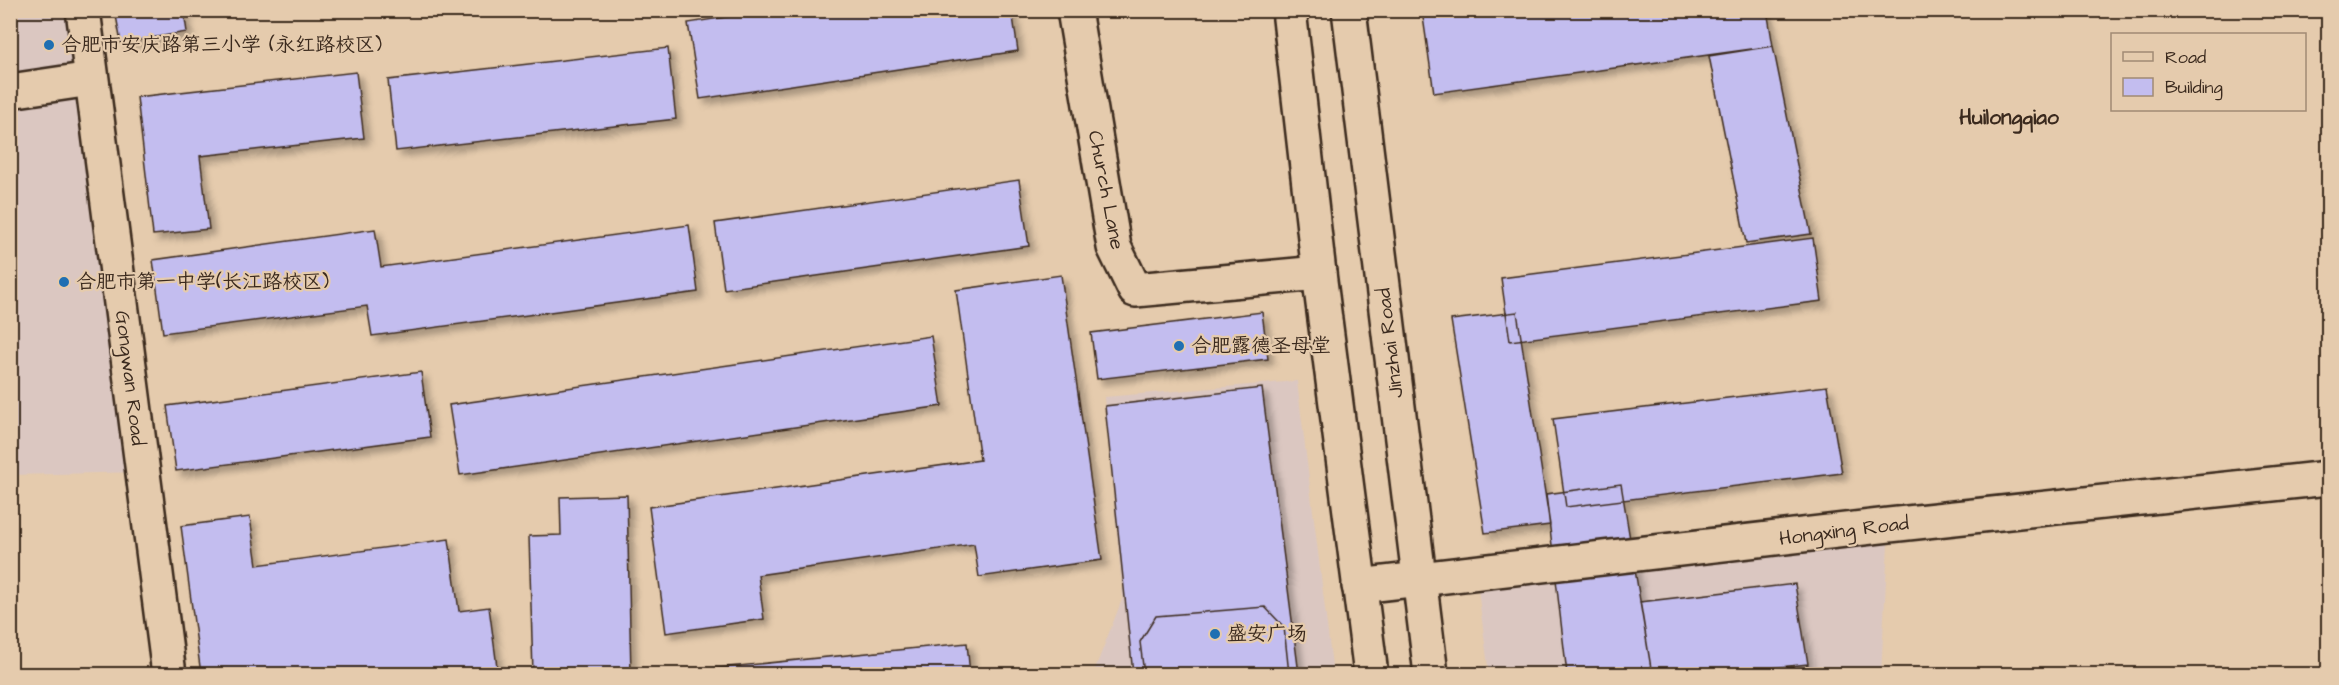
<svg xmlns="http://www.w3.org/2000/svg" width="2339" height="685" font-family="'Architects Daughter','LXGW WenKai TC',sans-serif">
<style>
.built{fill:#dbc7c1}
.building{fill:#c3bdef;stroke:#3b2a1e;stroke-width:1.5;filter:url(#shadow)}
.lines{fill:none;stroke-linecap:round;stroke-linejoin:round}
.street-casing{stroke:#3b2a1e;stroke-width:38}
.secondary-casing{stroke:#3b2a1e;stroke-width:38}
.primary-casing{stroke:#3b2a1e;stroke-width:38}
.street{stroke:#e5cbad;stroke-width:33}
.secondary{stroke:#e5cbad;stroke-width:33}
.primary{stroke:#e5cbad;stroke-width:33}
.poi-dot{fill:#1f6fb2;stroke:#e5cbad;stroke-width:2}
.labels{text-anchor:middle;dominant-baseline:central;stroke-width:4.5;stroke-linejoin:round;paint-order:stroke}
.poi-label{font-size:20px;fill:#3b2a1e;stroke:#e5cbad;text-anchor:start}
.street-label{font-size:20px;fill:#3b2a1e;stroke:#e5cbad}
.neighbourhood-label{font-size:21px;font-weight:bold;fill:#3b2a1e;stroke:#e5cbad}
</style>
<defs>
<filter id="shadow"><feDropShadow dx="5.5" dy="5.5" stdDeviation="3" flood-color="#0004"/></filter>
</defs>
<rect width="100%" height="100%" fill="#e5cbad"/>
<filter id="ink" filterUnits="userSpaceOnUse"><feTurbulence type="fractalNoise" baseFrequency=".0167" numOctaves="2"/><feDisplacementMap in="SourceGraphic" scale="12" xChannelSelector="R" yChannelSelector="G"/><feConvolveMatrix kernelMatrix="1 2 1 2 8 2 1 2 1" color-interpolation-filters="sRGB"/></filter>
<g filter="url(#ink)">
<path class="built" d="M10 11H83L142 472 11 475Z
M1297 381 1333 674H1093L1123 597 1104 397Z
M1889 525 1881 674H1489L1478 590Z"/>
<path class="building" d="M115 10H194L184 12 187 32 121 43Z
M770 10H1012L1018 51 700 99 688 23Z
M1422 10H1767L1773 46 1434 93Z
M1773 46 1811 234 1746 243 1709 56Z
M668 48 676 119 396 151 388 80Z
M356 72 364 138 200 156 209 229 153 235 137 97Z
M1019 180 1029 246 724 289 715 223Z
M689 225 698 292 372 336 367 306 163 333 153 260 375 229 381 267Z
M1813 238 1822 301 1510 341 1501 278Z
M1061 275 1102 560 979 577 974 544 758 575 764 619 666 633 649 507 980 460 956 290Z
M1262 312 1268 359 1097 379 1091 333Z
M1517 312 1550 525 1485 533 1451 320Z
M931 336 942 406 460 475 449 405Z
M421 372 430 437 176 471 167 406Z
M1827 386 1842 473 1566 507 1553 419Z
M1262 388 1299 674H1133L1105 406Z
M1621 484 1652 674H1567L1546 494Z
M627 495 631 674H533L529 536 561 535 560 497Z
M250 517 257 565 449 539 459 611 489 607 498 674H201L181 526Z
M1795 584 1808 664 1716 674H1652L1640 602Z
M1265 607 1284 627 1289 674H1144L1140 642 1156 616Z
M967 643 970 674H669L668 673Z"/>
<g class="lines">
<g class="street-casing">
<path id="street" d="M1074 10 1114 247 1135 290 1319 273
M10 91 91 79"/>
</g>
<g class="secondary-casing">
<path id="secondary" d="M83 10 169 674
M1359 586 1889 525 2328 478"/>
</g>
<g class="primary-casing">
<path id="primary" d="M1289 10 1319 273 1371 674
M1349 10 1431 674"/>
</g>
<use href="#street" class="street"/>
<use href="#secondary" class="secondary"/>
<use href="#primary" class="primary"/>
</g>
</g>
<g class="poi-dot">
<circle cx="49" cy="45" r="6"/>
<circle cx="64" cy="282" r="6"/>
<circle cx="1179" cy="346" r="6"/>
<circle cx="1215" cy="634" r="6"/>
</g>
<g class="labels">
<g class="poi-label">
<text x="61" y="45">合肥市安庆路第三小学 (永红路校区)</text>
<text x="76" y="282">合肥市第一中学(长江路校区)</text>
<text x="1191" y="346">合肥露德圣母堂</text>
<text x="1227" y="634">盛安广场</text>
</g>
<g class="street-label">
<text transform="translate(1106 190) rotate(79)">Church Lane</text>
<text transform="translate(1390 343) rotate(-97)">Jinzhai Road</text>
<text transform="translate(130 378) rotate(83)">Gongwan Road</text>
<text transform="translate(1844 531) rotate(-7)">Hongxing Road</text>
</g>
<g class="neighbourhood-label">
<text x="2009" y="117">Huilongqiao</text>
</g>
</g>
<rect width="2339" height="685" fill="none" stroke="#e5cbad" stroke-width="36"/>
<rect x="18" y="18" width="2303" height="649" fill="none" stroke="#3b2a1e" stroke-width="2" filter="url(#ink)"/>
<rect x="2111" y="33" width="195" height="78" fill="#e5cbad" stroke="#a18b74" stroke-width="1.5"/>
<rect x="2123" y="52" width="30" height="9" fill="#e5cbad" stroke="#a18b74" stroke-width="1.5"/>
<text x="2165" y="63" font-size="18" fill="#3b2a1e">Road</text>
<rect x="2123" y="78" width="30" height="18" fill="#c3bdef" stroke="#a18b74" stroke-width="1.5"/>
<text x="2165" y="93" font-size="18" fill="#3b2a1e">Building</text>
</svg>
